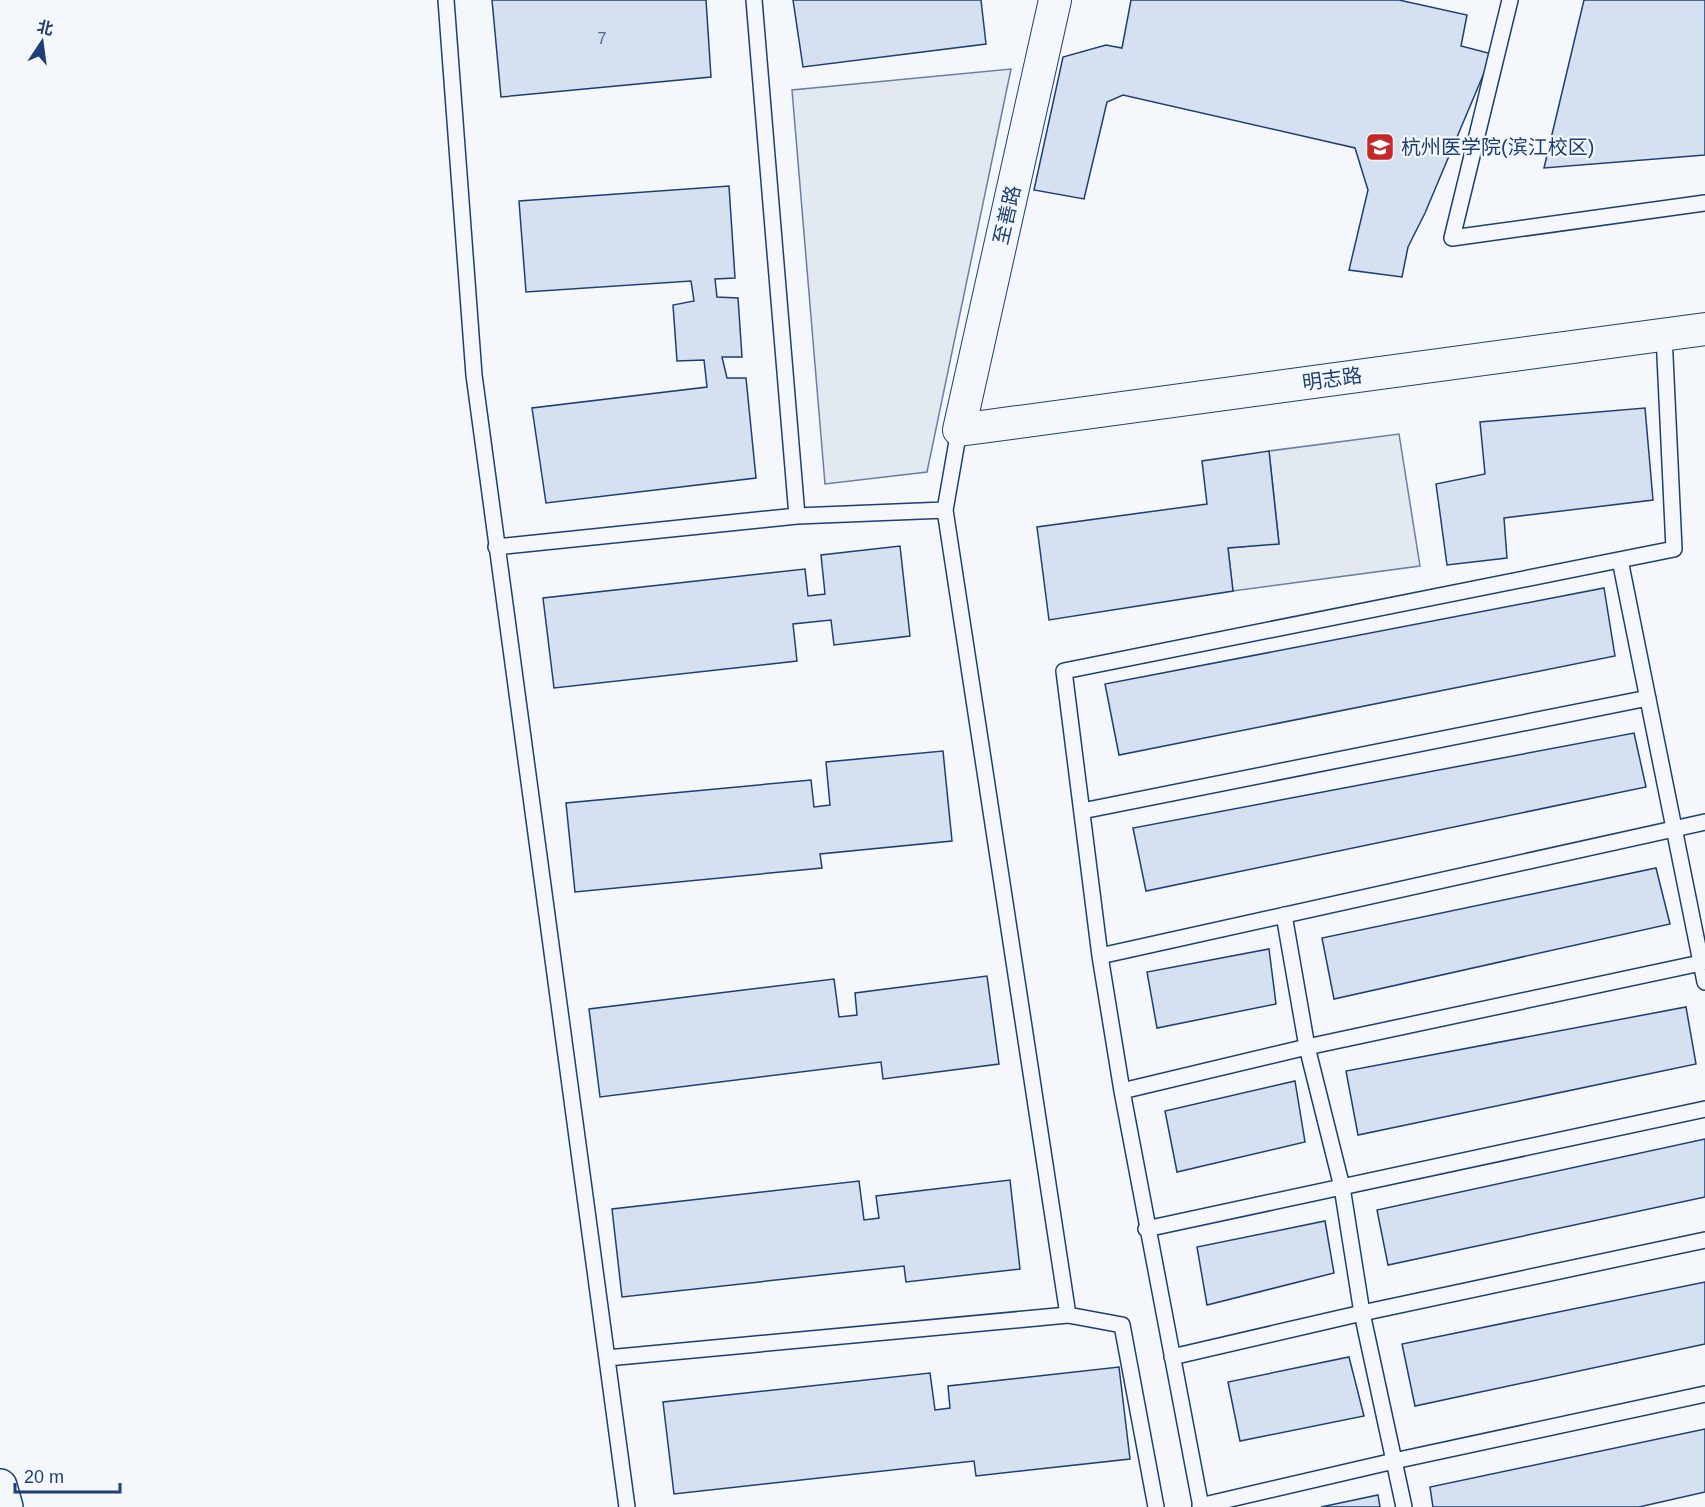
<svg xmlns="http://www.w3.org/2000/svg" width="1705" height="1507" font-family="Arial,'Noto Sans SC',sans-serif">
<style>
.green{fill:#e3e9f0;stroke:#687fa3;stroke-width:1.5}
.building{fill:#d5e0f0;stroke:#1d3f73;stroke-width:1.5}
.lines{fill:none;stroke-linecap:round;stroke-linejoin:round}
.service-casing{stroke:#1d3f73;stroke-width:18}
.minor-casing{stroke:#1d3f73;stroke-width:34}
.tertiary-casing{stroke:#1d3f73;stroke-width:36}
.service{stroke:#f4f7fb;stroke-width:15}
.minor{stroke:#f4f7fb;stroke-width:32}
.tertiary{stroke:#f4f7fb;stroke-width:33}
.labels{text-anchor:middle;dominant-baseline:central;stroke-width:4.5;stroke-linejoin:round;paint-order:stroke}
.number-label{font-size:16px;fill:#4b6792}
.poi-label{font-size:20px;fill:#1d3f73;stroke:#f4f7fb;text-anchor:start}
.street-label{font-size:20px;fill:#1d3f73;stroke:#f4f7fb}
</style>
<rect width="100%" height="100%" fill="#f4f7fb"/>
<path class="green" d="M1011 69 927 472 825 484 792 90Z
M1399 434 1420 566 1233 591 1228 548 1279 543 1269 451Z"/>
<path class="building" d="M492 0H706L711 77 501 97Z
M793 0H981L986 44 803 67Z
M1131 0H1399L1467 15 1461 46 1492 54 1425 213 1408 247 1402 277 1349 270 1368 190 1355 148 1123 95 1107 102 1084 199 1034 190 1063 57 1106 45 1122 48Z
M1584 0H1705V155L1544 168Z
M729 186 735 278 715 279 717 297 738 298 742 357H722L727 378H746L756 478 546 503 532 408 707 387 704 360 677 361 673 305 694 301 691 281 526 292 519 201Z
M1645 408 1653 500 1504 518 1507 558 1447 565 1436 484 1485 474 1480 422Z
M1269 451 1279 544 1228 548 1233 591 1049 620 1037 527 1207 504 1202 461Z
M900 546 910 636 834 645 831 620 793 624 797 661 554 688 543 598 805 569 808 596 825 594 821 555Z
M1604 588 1615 656 1119 755 1105 684Z
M1634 733 1646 787 1146 891 1133 828Z
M943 751 952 841 820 854 822 868 575 892 566 803 811 780 814 807 830 805 826 762Z
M1656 868 1670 924 1334 999 1322 938Z
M1269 949 1276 1004 1157 1028 1147 972Z
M987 976 999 1064 883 1079 881 1062 600 1097 589 1009 834 979 839 1017 857 1015 855 993Z
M1686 1007 1696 1064 1358 1135 1346 1071Z
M1295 1081 1305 1142 1177 1172 1165 1111Z
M1705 1139V1197L1388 1265 1377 1210Z
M1010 1180 1020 1269 906 1282 904 1266 622 1297 612 1209 859 1181 864 1220 879 1218 876 1196Z
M1325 1221 1334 1273 1207 1305 1197 1247Z
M1705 1282V1344L1415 1406 1402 1344Z
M1349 1357 1364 1416 1240 1441 1228 1382Z
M1119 1367 1130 1459 976 1476 974 1461 674 1494 663 1402 930 1373 935 1410 950 1408 948 1386Z
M1705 1429V1492L1639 1507H1433L1430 1487Z
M1378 1495 1380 1507H1321Z"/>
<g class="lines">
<g class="service-casing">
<path id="service" d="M446 0 474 375 627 1507
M754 0 797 516
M1510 0 1452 238 1705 203
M945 510 1068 1315 1122 1325 1156 1507
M496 547 797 516 945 510 959 430
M1620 560 1705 982
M1082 811 1648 698
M1284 915 1307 1047 1342 1187 1362 1313 1404 1507
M1100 956 1705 822
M1122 1091 1307 1047 1705 962
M1146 1229 1705 1109
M1172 1357 1362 1313 1705 1240
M607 1358 1068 1315
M1200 1506 1394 1461 1705 1394
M1201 1507 1122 1091 1100 956 1064 671 1674 549 1664 335"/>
</g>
<g class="minor-casing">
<path id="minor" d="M1055 0 959 430 1705 329"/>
</g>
<g class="tertiary-casing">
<path id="tertiary" d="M0 1486 6 1507"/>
</g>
<use href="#service" class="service"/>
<use href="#minor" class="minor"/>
<use href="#tertiary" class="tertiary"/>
</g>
<defs>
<g id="university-square" transform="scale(1.5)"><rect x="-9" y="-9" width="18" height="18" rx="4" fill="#c62828" stroke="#f4f7fb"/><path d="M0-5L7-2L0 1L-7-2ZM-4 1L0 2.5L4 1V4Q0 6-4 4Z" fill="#fff"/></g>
</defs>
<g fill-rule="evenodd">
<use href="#university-square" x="1380" y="147"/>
</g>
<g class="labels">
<g class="number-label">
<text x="602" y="38">7</text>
</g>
<g class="poi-label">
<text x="1401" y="147">杭州医学院(滨江校区)</text>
</g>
<g class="street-label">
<text transform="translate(1007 215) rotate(-77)">至善路</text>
<text transform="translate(1332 379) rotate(-8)">明志路</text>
</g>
</g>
<g transform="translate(42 42) rotate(13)" stroke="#f4f7fb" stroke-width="4.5" paint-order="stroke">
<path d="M0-4.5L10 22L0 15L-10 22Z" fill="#1d3f73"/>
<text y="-9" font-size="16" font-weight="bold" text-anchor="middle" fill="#1d3f73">北</text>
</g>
<path d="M15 1483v9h105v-9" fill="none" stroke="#1d3f73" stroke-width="3"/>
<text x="24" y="1483" font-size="18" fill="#1d3f73" stroke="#f4f7fb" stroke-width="4.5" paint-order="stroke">20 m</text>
</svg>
